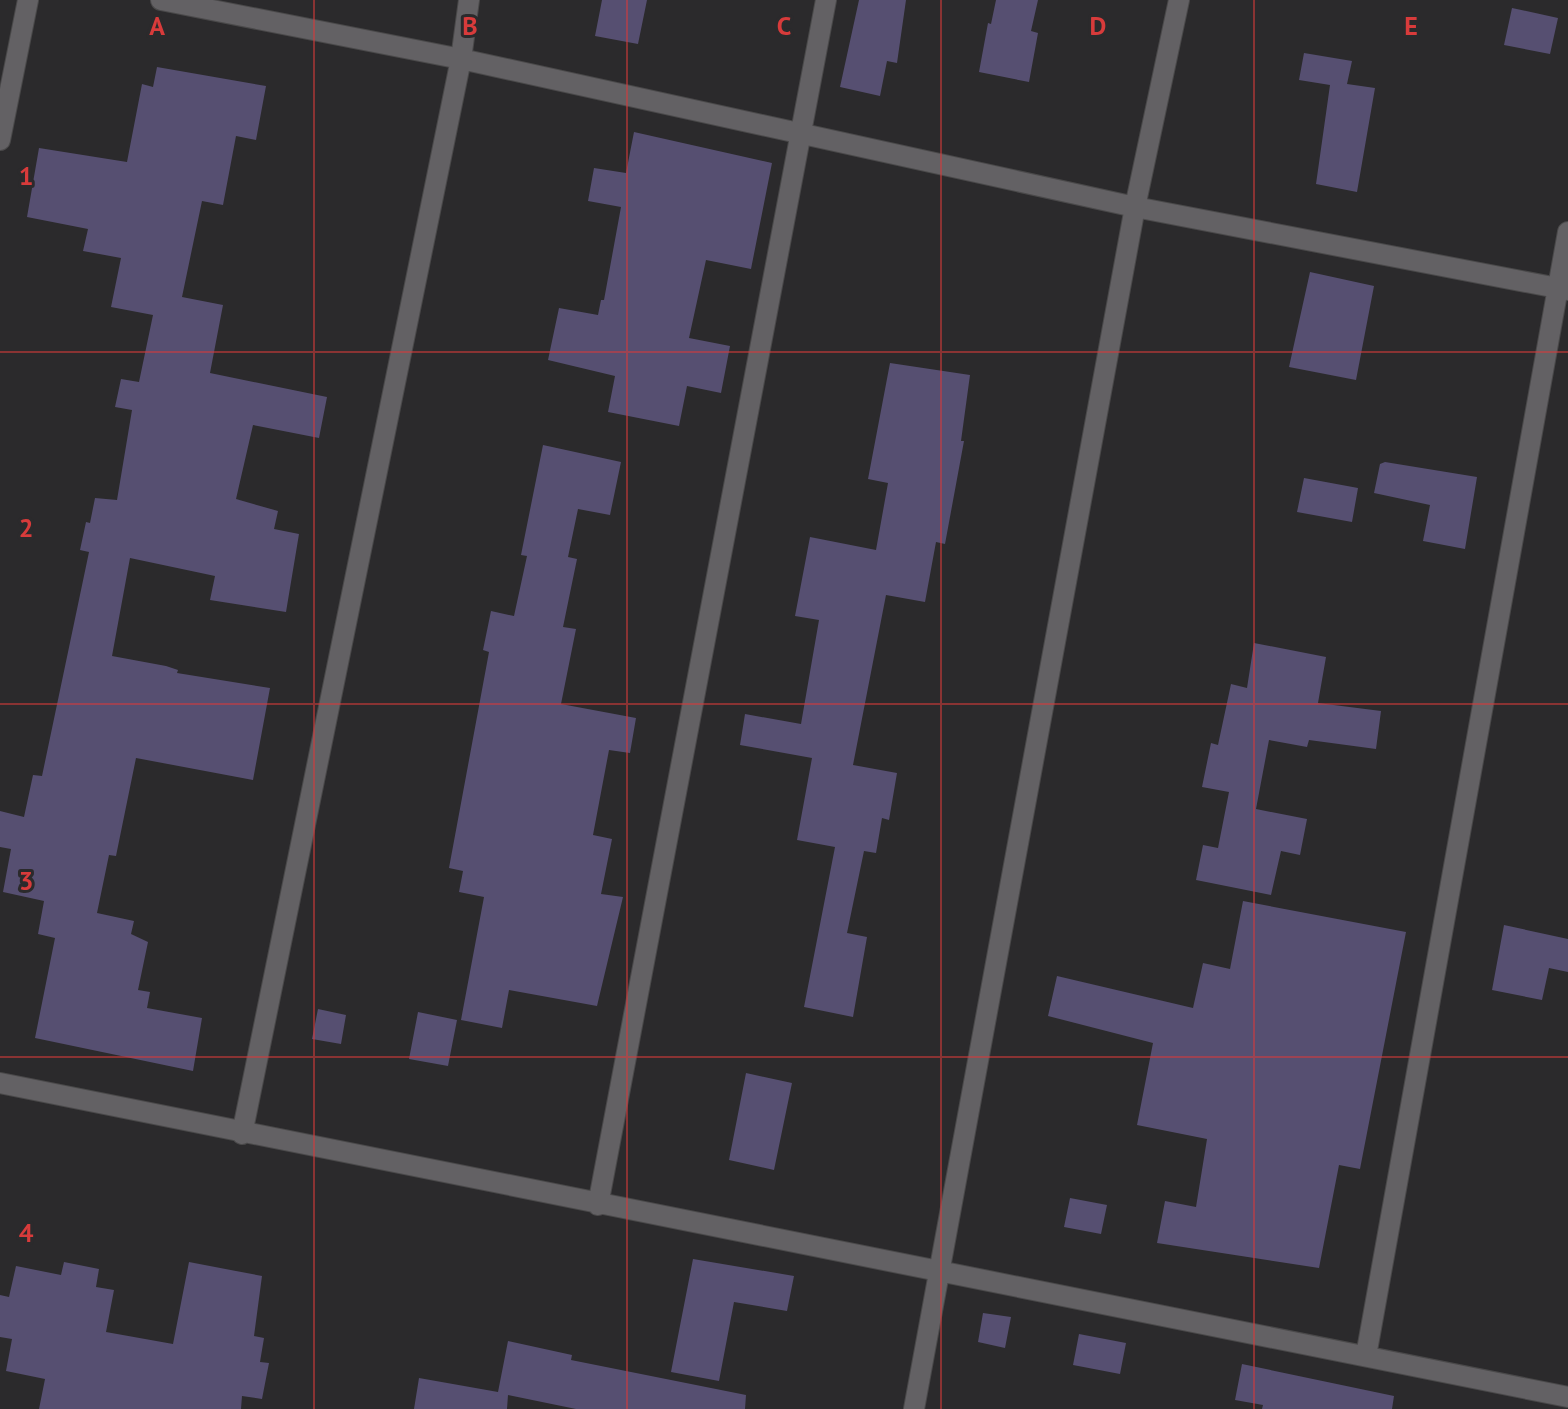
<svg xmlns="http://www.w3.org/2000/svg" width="1568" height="1409" font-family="'PT Sans',sans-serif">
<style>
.building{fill:#564f71}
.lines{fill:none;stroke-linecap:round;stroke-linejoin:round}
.minor-casing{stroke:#4a494a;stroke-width:22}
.minor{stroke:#636164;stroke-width:20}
.grid{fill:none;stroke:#d83b3b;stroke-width:2;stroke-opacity:0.55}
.grid-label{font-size:26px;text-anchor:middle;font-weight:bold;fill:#d83b3b;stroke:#2b2a2c;stroke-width:6;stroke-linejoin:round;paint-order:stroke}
</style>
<rect width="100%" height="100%" fill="#2b2a2c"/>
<path class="building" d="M602 0H647L638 44 595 36Z
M859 0H906L897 63 887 61 880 96 840 87Z
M996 0H1038L1031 31 1038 33 1029 82 979 72 988 23 991 24Z
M1512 8 1558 18 1550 54 1504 45Z
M1304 53 1352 61 1347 84 1375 88 1357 192 1316 184 1330 85 1299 80Z
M157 67 266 86 256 140 236 136 223 205 202 201 182 297 223 305 210 373 327 397 319 438 253 425 236 499 278 511 274 529 299 534 286 612 210 600 215 576 130 558 112 656 166 666 178 670 177 673 270 688 253 780 136 758 116 856 109 855 97 913 134 921 131 934 148 942 138 990 150 992 147 1008 202 1018 193 1071 35 1038 55 938 38 934 44 901 3 892 11 849 0 847V811L24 817 33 775 42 776 89 552 80 550 86 522 90 523 95 498 117 500 132 410 115 407 121 379 139 382 153 315 111 307 121 258 83 251 88 229 27 217 39 148 127 162 142 84 153 87Z
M634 132 772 163 751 269 706 260 689 338 730 346 721 393 687 386 679 426 608 412 615 376 548 360 559 308 598 315 601 300H604L621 207 588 201 594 168 626 173Z
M1310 272 1374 286 1356 380 1289 367Z
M890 363 970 375 961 441H964L945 544 936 542 925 602 886 595 853 765 897 773 889 820 882 818 876 853 864 851 847 933 867 937 853 1017 804 1007 835 847 797 840 812 758 740 745 745 714 801 724 819 620 795 616 810 537 876 550 888 483 868 479Z
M543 445 621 462 610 515 578 509 568 557 577 559 563 627 576 629 561 704 636 718 630 753 609 750 593 835 612 839 601 894 623 897 597 1006 509 990 502 1028 461 1020 484 897 459 892 463 871 449 868 489 652 483 650 491 611 514 616 527 556 521 555Z
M1385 462 1477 477 1465 549 1423 541 1430 505 1374 493 1380 464Z
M1304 478 1358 488 1352 522 1297 512Z
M1254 643 1326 657 1318 703 1381 711 1376 749 1309 740 1307 747 1269 740 1256 809 1307 819 1300 855 1281 851 1271 895 1196 880 1203 845 1218 848 1229 792 1202 787 1211 743 1218 745 1231 684 1247 688Z
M1243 901 1406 932 1360 1169 1339 1165 1319 1268 1157 1243 1165 1201 1196 1207 1207 1139 1137 1125 1153 1043 1048 1016 1057 976 1193 1008 1203 963 1230 969Z
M1504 925 1568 939V972L1549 968 1542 1000 1492 990Z
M318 1009 346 1015 341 1044 312 1039Z
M418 1012 457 1020 448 1066 409 1059Z
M746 1073 792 1083 774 1170 729 1160Z
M1070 1198 1107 1205 1101 1234 1064 1227Z
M693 1259 794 1276 787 1311 734 1302 719 1381 671 1372Z
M64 1262 99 1269 96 1287 114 1290 106 1332 173 1344 189 1262 262 1276 254 1336 264 1338 260 1362 269 1363 262 1399 242 1396 241 1409H39L45 1379 6 1371 12 1339 0 1337V1295L9 1297 16 1266 61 1275Z
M983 1313 1011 1317 1005 1348 978 1342Z
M1079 1334 1126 1343 1120 1374 1073 1365Z
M508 1341 572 1355 571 1360 746 1395 745 1409H576L508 1395 507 1409H414L419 1378 498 1392Z
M1242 1364 1394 1396 1392 1409H1262L1263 1405 1235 1400Z"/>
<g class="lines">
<g class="minor-casing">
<path id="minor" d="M161 0 461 59 1135 207 1568 290
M0 140 28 0
M0 1083 1568 1397
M242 1134 461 59 469 0
M598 1205 826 0
M1366 1356 1568 232
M914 1409 1135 207 1179 0"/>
</g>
<use href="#minor" class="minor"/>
</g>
<path class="grid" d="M314 0V1409M627 0V1409M941 0V1409M1254 0V1409M0 352H1568M0 704H1568M0 1057H1568"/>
<g class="grid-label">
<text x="157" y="35">A</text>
<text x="470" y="35">B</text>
<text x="784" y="35">C</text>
<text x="1098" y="35">D</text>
<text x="1411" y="35">E</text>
<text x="26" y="185">1</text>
<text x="26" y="537">2</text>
<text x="26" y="890">3</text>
<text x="26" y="1242">4</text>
</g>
</svg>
